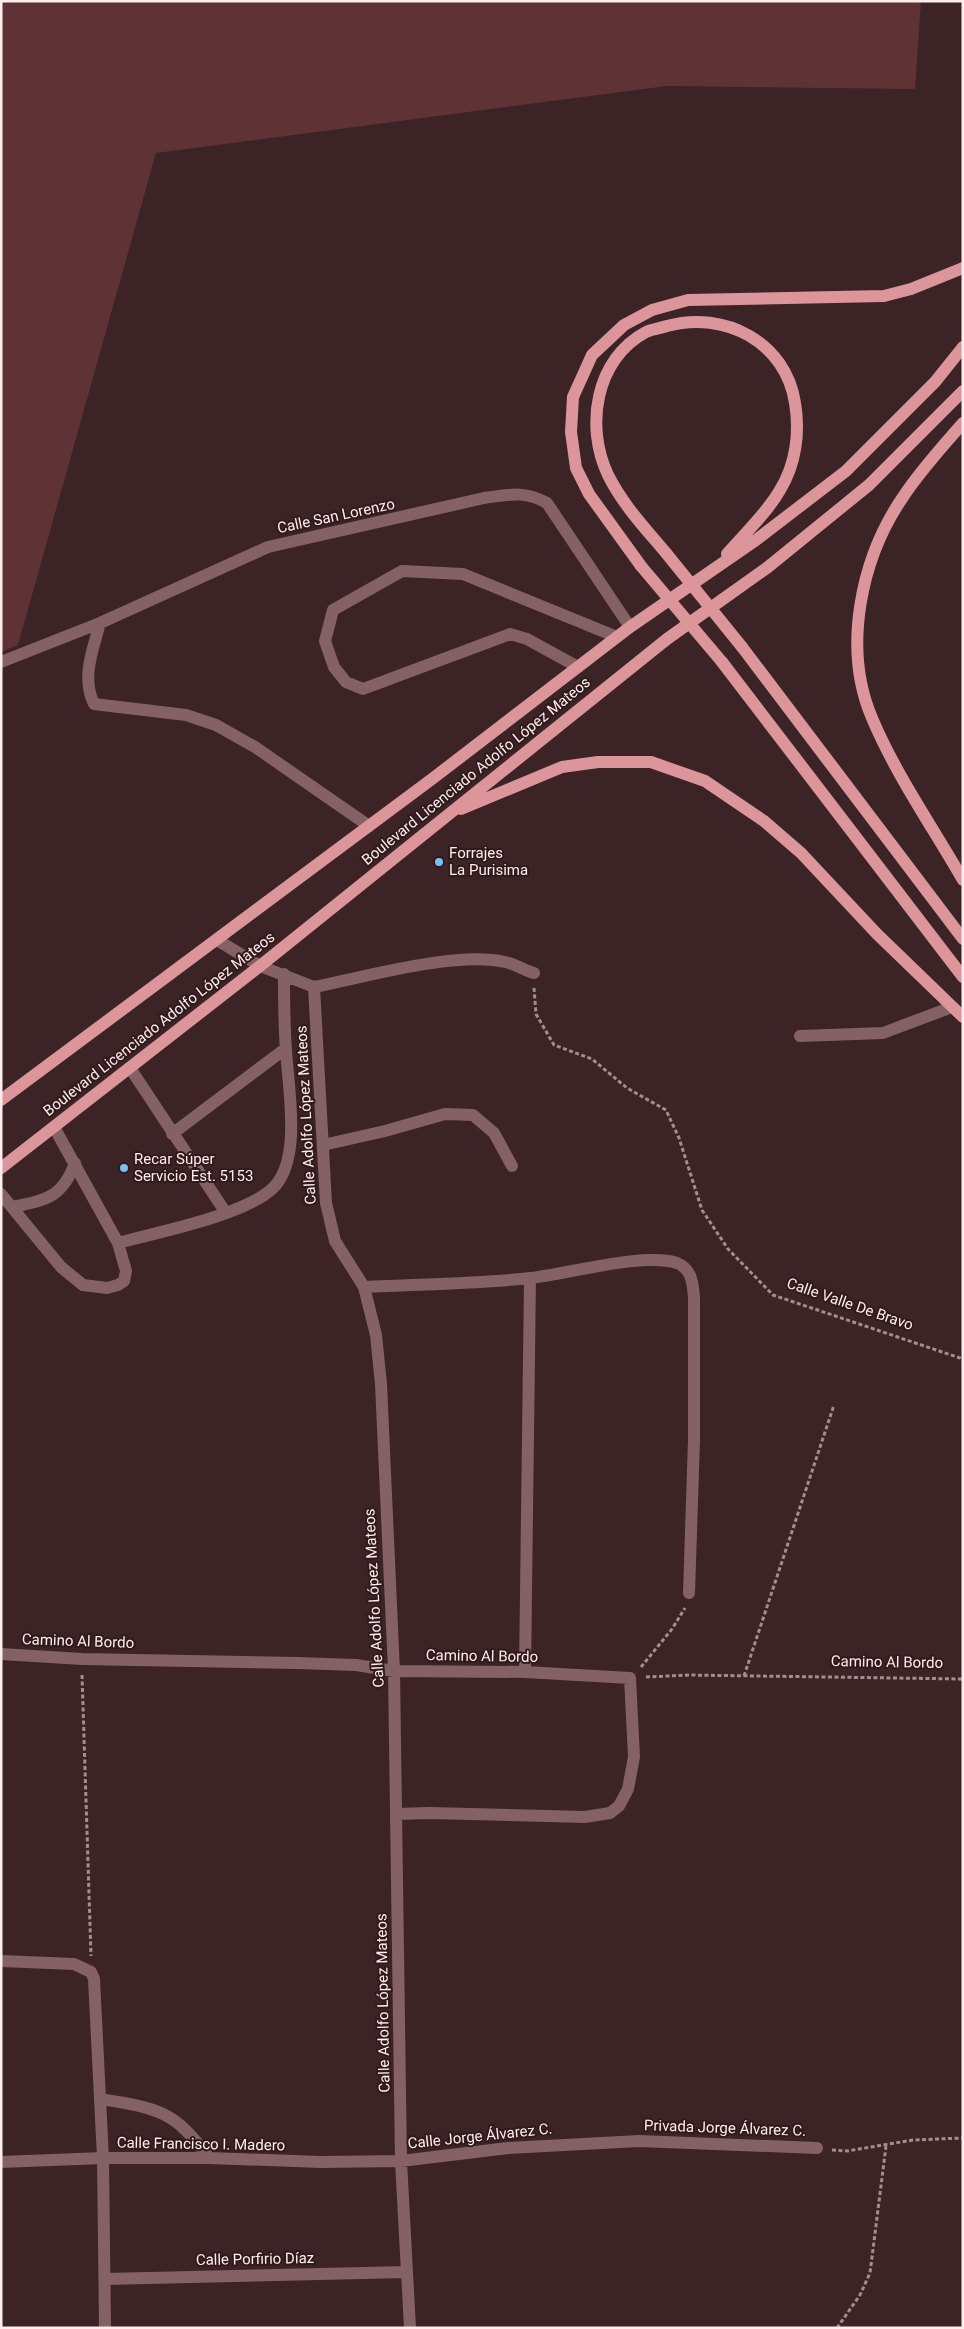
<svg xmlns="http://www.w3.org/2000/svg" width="964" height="2329" font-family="Roboto,sans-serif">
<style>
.green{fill:#5f3236}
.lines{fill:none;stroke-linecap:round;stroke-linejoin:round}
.path{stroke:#a28e8f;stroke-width:3;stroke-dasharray:4 2.5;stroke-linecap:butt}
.minor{stroke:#846163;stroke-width:12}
.major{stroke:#dc969b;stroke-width:12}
.major-bridge{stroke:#dc969b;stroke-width:12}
.poi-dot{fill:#78bff7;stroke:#311a1b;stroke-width:2}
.labels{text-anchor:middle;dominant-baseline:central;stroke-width:4;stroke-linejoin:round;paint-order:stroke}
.street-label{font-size:15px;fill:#feeded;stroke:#311a1b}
.poi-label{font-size:15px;fill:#feeded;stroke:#311a1b;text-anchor:start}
</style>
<rect width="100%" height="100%" fill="#3c2325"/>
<path class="green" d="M1 1H921L915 89 667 86 156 153 18 645 1 652Z"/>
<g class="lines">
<path class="path" d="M534 988 536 1014 554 1045 592 1059 627 1088 666 1110 679 1138 702 1210 728 1249 773 1295 960 1358 963 1361
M641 1667 672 1629 685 1608
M82 1675 91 1956
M744 1676 834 1405
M646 1677 689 1675 963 1679
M832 2150 847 2151 913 2140 963 2138
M837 2328 860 2295 870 2273 886 2146"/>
<path class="minor" d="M100 623C93 650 81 677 94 704L186 715 216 725 255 747 369 826
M1 662 100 623 268 547 484 498C508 495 524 490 547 503L630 627
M578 667 527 639 510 634 363 689 346 682 334 667 325 641 333 610 402 571 463 574 617 637
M217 940 260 966 314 987 326 1203 335 1241 364 1287 376 1335 381 1384 394 1671 401 2161 410 2328
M314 987C365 977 455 951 505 962 515 964 524 970 534 973
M800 1036 883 1033 952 1007
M130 1068 226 1213
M172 1134 285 1049
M323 1145 385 1131 445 1114 473 1115 494 1133 512 1166
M1 1194 61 1267 83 1285 107 1288 118 1285 124 1281 126 1271 118 1243 54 1127
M12 1207C46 1200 62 1198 75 1163
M118 1243C158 1232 247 1215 274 1187 302 1158 288 1087 286 1050 284 1025 284 1000 284 974
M364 1287C419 1284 476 1284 531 1278 568 1274 644 1252 677 1263 692 1269 693 1284 694 1298V1440L689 1593
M1 1654 82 1659 298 1663 356 1665 394 1671 525 1672 630 1678 634 1757 628 1789 619 1806 610 1813 585 1817 430 1813 397 1814
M525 1672 530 1278
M1 1961 74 1964 91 1972 94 1979 103 2158 105 2328
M100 2099C157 2108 174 2110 209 2158
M1 2162 103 2158H209L321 2162 401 2161 508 2148 639 2141 817 2148
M105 2279 407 2272"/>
<path class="major" d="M963 423C942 447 920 471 903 497 861 558 842 648 872 718 896 775 932 826 963 880
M666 553C645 528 623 505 608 475 585 427 595 359 646 332 652 329 661 328 667 326 724 310 786 342 795 403 800 432 796 464 780 490 767 513 744 534 727 554
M641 566 589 494 576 468 571 432 573 397 592 355 624 325 652 310 688 300 884 296 911 289 963 268
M742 647 963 939
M722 662 963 977
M461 809 562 767 598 762H651L705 781 764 821 801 853 877 934 963 1017
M1 1100 432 779 630 627 756 540 846 471 935 382 963 347
M1 1168 260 966 667 639 768 567 869 485 963 391"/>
<path class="major-bridge" d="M666 553 742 647
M641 566 722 662"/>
</g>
<g class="poi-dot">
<circle cx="439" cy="862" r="5"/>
<circle cx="124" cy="1168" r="5"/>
</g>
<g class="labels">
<g class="street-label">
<text transform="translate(336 516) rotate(-12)">Calle San Lorenzo</text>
<text transform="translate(476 771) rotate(-39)">Boulevard Licenciado Adolfo López Mateos</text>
<text transform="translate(159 1024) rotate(-38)">Boulevard Licenciado Adolfo López Mateos</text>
<text transform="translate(306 1115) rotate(-93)">Calle Adolfo López Mateos</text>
<text transform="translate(850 1304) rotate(19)">Calle Valle De Bravo</text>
<text transform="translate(374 1598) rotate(-93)">Calle Adolfo López Mateos</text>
<text transform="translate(78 1641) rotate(2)">Camino Al Bordo</text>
<text transform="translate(482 1656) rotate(1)">Camino Al Bordo</text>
<text transform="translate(887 1662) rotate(1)">Camino Al Bordo</text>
<text transform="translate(383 2003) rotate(-91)">Calle Adolfo López Mateos</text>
<text transform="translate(725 2128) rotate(2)">Privada Jorge Álvarez C.</text>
<text transform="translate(480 2136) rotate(-6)">Calle Jorge Álvarez C.</text>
<text transform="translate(201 2144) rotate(1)">Calle Francisco I. Madero</text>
<text transform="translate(255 2259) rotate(-1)">Calle Porfirio Díaz</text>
</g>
<g class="poi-label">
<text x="449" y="853">Forrajes<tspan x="449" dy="17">La Purisima</tspan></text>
<text x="134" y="1159">Recar Súper<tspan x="134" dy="17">Servicio Est. 5153</tspan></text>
</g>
</g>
<rect width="964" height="2329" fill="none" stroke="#feeded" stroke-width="5"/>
</svg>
